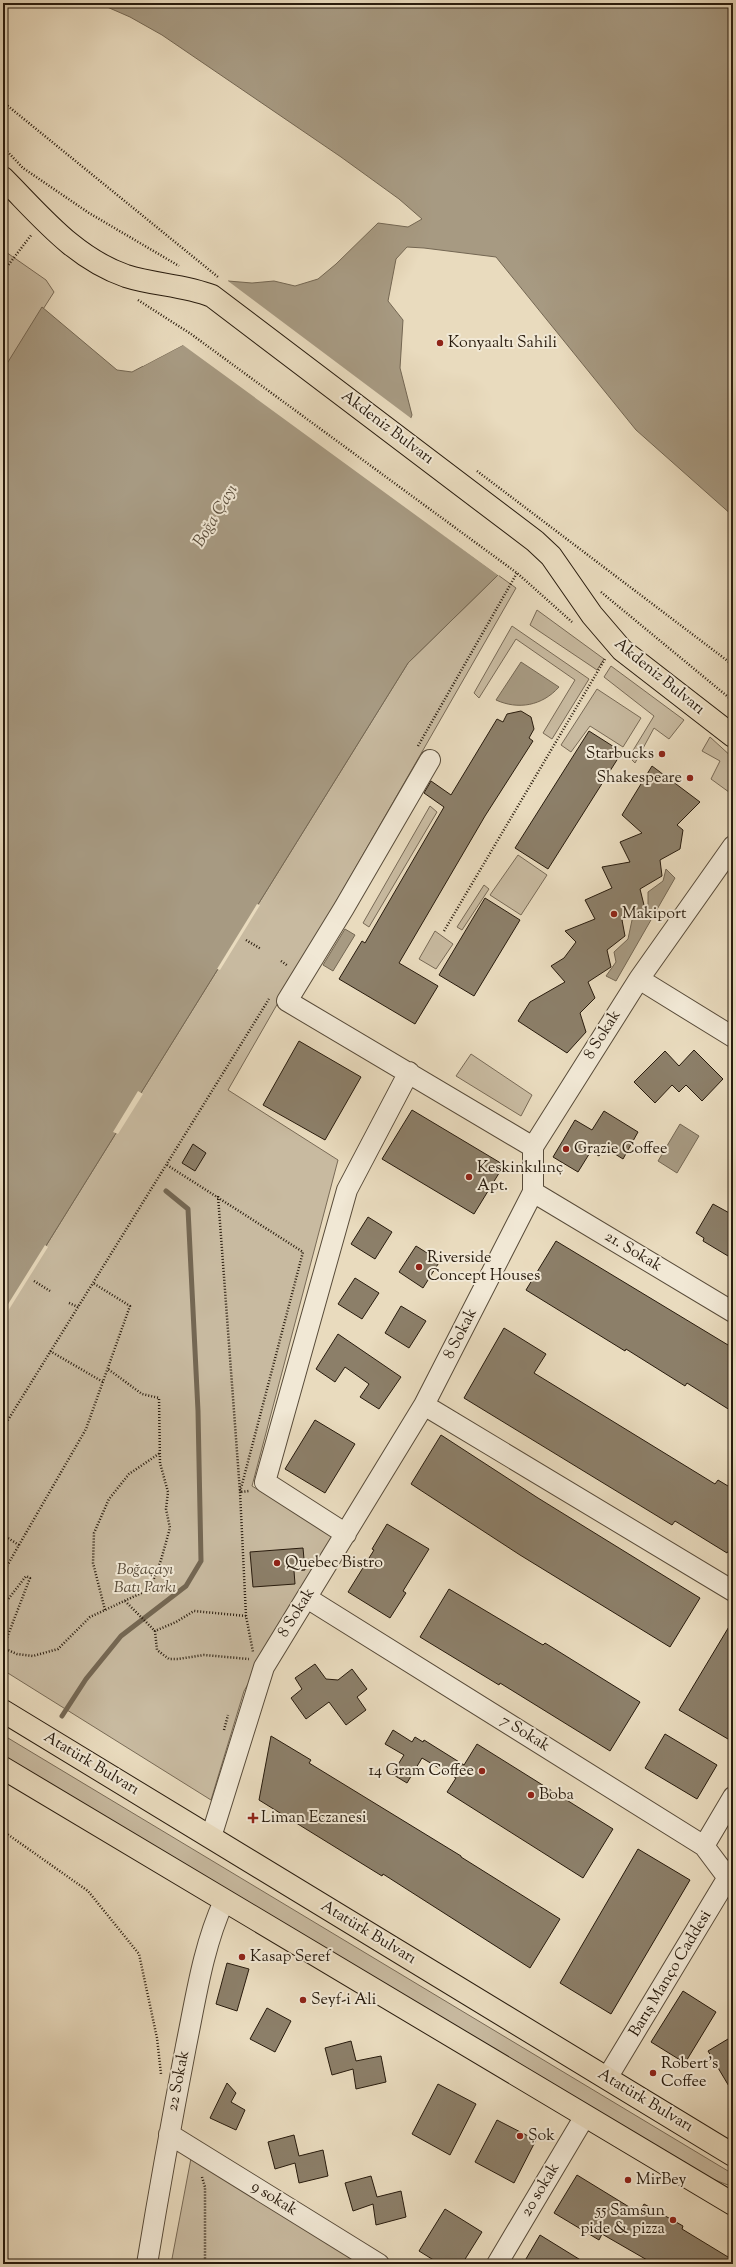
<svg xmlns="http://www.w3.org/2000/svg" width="736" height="2267" font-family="'Sorts Mill Goudy',serif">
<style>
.green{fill:#c8baa0;stroke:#786a56}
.water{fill:#a79a82;stroke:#746753}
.pier{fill:#e9dbbe}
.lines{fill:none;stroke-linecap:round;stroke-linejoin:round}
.stream{stroke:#746753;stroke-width:5}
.building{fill:#8c7f69;stroke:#281b0d}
.minor-casing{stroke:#584b39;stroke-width:22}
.major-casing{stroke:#281b0d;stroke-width:24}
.path{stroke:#281b0d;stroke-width:2.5;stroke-dasharray:1 2;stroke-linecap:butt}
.minor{stroke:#f1e8d5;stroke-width:20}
.major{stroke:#e9dbbe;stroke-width:22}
.poi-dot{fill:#8f2418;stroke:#f1e8d5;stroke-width:1.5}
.labels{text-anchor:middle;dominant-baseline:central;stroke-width:4;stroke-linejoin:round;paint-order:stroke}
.poi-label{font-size:16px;fill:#281b0d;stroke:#f1e8d5;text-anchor:start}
.street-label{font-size:16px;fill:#281b0d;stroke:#f1e8d5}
.park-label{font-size:16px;font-style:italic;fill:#584b39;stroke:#f1e8d5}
.water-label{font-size:17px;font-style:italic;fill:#5b4e3c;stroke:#f1e8d5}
</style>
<rect width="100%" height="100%" fill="#e9dbbe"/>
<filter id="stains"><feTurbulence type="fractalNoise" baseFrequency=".005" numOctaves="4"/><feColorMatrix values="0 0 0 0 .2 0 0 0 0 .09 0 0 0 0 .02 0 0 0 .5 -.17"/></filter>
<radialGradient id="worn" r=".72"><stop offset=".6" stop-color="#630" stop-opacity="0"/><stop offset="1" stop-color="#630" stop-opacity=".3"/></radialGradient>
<path class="green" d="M3 250 46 280 54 292 3 372Z
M498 575 516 588 228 1090 338 1160 252 1486 334 1536 244 1691 211 1800 3 1670V1315L408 663Z
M537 610 604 659 597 670 530 625Z
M512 626 589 679 552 739 543 733 575 680 516 639 479 698 474 693Z
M611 666 684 720 669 739 654 728 635 763 629 757 654 716 604 677Z
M597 689 641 718 623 747 590 726 571 752 561 745Z
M710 737 733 758V795L711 779 720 761 702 751Z
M430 806 437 812 369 927 363 923Z
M518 855 547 875 521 915 490 895Z
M484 885 489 889 462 930 457 927Z
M435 931 453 944 436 969 419 959Z
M471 1054 532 1095 521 1116 456 1076Z
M3 1735 733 2174V2187L697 2173 3 1756Z
M192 2153 365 2264H171Z"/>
<path class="water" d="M98 3H733V516L636 430 496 257 424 248 407 247 396 259 388 301 403 320 400 368 412 415 382 489 498 575 408 663 3 1315V370L42 307 117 370 132 372 183 345 228 281 252 283 274 281 295 286 318 279 336 264 378 223 408 227 422 219 399 199 341 157 162 35 130 17Z
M521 662 559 687C542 706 518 710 496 700Z
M666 869 675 878 616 981 606 976 616 962 614 952 628 939 632 920 648 908V892L663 881Z
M345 929 355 935 333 971 323 965Z
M680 1124 699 1136 677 1173 658 1161Z"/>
<path class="pier" d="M228 279V281L412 419 385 488 499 573V576L183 345 143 366 141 365 181 343Z
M257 904 260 905 220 970 217 969Z
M138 1091 143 1094 118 1134 113 1132Z
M45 1245 48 1247 8 1311 5 1309Z"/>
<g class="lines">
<path class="stream" d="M62 1716 86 1679 121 1636 186 1586 201 1561 198 1411 188 1209 166 1191"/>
</g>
<path class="building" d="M521 711 531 717 534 729 529 738 533 741 485 816 399 963 438 986 415 1024 339 979 362 941 365 943 444 807 424 793 431 781 451 795 497 719 503 722 507 714Z
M589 731 622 752 548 869 515 848Z
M652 766 700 802 677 825 683 830 680 849 660 860 662 876 640 889 645 909 622 920 625 936 607 950 611 967 588 982 595 998 580 1013 586 1032 567 1053 518 1021 530 1002 565 982 551 966 564 958 576 942 565 931 595 919 585 900 612 888 602 867 630 862 620 842 642 833 622 815Z
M485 898 520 920 474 996 439 975Z
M299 1041 361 1077 325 1140 263 1105Z
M694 1050 723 1079 702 1101 686 1085 679 1092 672 1085 655 1103 634 1082 665 1051 679 1066Z
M412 1110 504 1165 474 1214 382 1159Z
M604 1111 638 1132 623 1159 604 1147 599 1156 591 1151 578 1172 553 1157 575 1120 592 1130Z
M193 1144 206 1153 195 1171 182 1163Z
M713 1204 733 1215V1259L703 1241 704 1238 696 1233Z
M368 1217 392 1232 375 1259 351 1244Z
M556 1241 733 1348V1412L687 1383 685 1386 626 1349 625 1351 526 1290Z
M416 1246 440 1261 423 1288 399 1272Z
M355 1278 379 1293 362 1319 338 1304Z
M401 1306 426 1321 409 1348 385 1333Z
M504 1328 546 1354 534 1373 715 1484 718 1480 733 1489V1544L727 1553 675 1521 672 1525 464 1398Z
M338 1334 401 1377 379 1409 360 1397 369 1384 345 1367 335 1382 316 1369Z
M315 1420 355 1444 325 1493 285 1469Z
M441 1435 538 1498 700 1598 670 1647 520 1555 411 1484Z
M387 1524 429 1549 403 1591 406 1593 390 1618 348 1592 374 1550 372 1549Z
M303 1548 305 1570 294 1571 295 1584 253 1587 250 1552Z
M449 1589 543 1645 545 1643 640 1702 610 1751 500 1683 499 1685 420 1637Z
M733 1620V1742L679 1710Z
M315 1664 326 1679 338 1680 352 1669 367 1689 357 1697 366 1710 346 1725 329 1702 306 1719 291 1698 302 1689 295 1678Z
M393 1730 412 1742 415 1737 423 1742 424 1740 464 1765 477 1744 613 1829 583 1878 447 1792 456 1778 422 1758 407 1783 392 1774 404 1755 385 1744Z
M665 1734 717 1765 697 1799 645 1768Z
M271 1736 311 1760 309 1763 461 1856V1857L560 1919 530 1968 383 1874 382 1876 259 1800Z
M638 1849 690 1880 611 2014 560 1983Z
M227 1963 249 1969 237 2011 216 2004Z
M683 1991 716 2012 685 2063 651 2042Z
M267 2008 291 2021 275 2052 250 2039Z
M733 2036V2093L708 2051Z
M351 2041 356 2061 381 2056 386 2082 356 2089 353 2069 332 2075 325 2048Z
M227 2083 236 2093 231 2102 245 2110 236 2130 210 2118Z
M438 2084 476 2104 450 2155 412 2134Z
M497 2120 536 2140 514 2183 475 2162Z
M294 2135 299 2156 323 2150 328 2176 299 2183 295 2163 275 2169 268 2142Z
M577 2175 639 2213 644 2204 683 2226 682 2229 733 2260V2264H654L602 2234 599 2240 554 2213Z
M371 2176 377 2197 401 2191 406 2217 376 2225 373 2204 353 2211 345 2183Z
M445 2209 482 2232 462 2264H440L419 2251Z
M540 2235 587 2264H523Z"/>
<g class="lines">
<g class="minor-casing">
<path id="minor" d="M430 760 344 908 287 1001 533 1147
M639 979 733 1037
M533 1192 733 1312
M424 1405 733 1591
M346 1534 265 1482 347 1190 409 1072
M307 1598 704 1846 728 1878 733 1881
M211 1837 264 1667 424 1405 533 1192V1147L639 979 733 846
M704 1846 733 1797
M607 2078 733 1869
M169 2134 379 2264
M147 2264C159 2191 172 2119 186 2046 196 1997 203 1947 224 1901
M497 2264 585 2116"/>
</g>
<g class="major-casing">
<path id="major" d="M3 178C41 216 74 258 126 276 154 285 184 285 212 296L535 541 551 556 592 615 622 650 733 736
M3 1711 733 2155
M3 1768 733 2204"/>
</g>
<path class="path" d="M3 102 218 277
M3 147 23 168 89 213 179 266
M3 272 32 234
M138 300 191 334 517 573 572 622
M477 471 733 665
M601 592 733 701
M418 746 517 573
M444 931 605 659
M246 940 261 949
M281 961 288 966
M167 1165 303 1252 240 1492 249 1491
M218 1196 240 1492 246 1616 253 1652
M34 1281 50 1291
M69 1303 78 1307
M50 1351 103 1382
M3 1428 269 999
M3 1535 19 1545 3 1573
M19 1545 86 1429 130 1306 93 1283
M125 1601 155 1631
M3 1606 26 1576 30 1578 3 1648 17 1654 33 1656 58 1649 90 1617 150 1589 161 1560 170 1528 166 1509 168 1492 160 1463 159 1398 142 1394 108 1369
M105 1610 93 1563 94 1533 109 1499 129 1474 160 1453
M246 1616 194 1611 176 1622 155 1631 157 1650 169 1659H178L204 1655 249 1659
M224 1730 228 1715
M3 1831 88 1891 139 1954 157 2038 161 2074
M202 2177 205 2187V2264"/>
<use href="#minor" class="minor"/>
<use href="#major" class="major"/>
</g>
<g class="poi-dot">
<circle cx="440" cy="343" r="4"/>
<circle cx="662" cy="754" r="4"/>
<circle cx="690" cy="778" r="4"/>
<circle cx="614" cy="914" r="4"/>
<circle cx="566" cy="1149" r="4"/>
<circle cx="469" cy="1177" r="4"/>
<circle cx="419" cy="1267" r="4"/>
<circle cx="277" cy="1563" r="4"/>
<circle cx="482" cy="1771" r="4"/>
<circle cx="531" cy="1795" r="4"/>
<path d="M251 1812h4v4h4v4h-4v4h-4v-4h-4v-4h4z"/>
<circle cx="242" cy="1957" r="4"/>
<circle cx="303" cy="2000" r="4"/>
<circle cx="653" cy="2073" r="4"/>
<circle cx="520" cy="2136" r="4"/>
<circle cx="628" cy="2180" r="4"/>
<circle cx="673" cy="2220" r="4"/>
</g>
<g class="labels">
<g class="poi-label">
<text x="448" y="343">Konyaaltı Sahili</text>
<text x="654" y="754" text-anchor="end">Starbucks</text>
<text x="682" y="778" text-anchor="end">Shakespeare</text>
<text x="622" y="914">Makiport</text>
<text x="574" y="1149">Grazie Coffee</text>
<text x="477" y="1168">Keskinkılınç<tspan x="477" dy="18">Apt.</tspan></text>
<text x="427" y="1258">Riverside<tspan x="427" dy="18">Concept Houses</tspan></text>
<text x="285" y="1563">Quebec Bistro</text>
<text x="474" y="1771" text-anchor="end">14 Gram Coffee</text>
<text x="539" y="1795">Boba</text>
<text x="261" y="1818">Liman Eczanesi</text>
<text x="250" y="1957">Kasap Seref</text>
<text x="311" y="2000">Seyf-i Ali</text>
<text x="661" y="2064">Robert's<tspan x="661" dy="18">Coffee</tspan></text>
<text x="528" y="2136">Şok</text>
<text x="636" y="2180">MirBey</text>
<text x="665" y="2211" text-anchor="end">55 Samsun<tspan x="665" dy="18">pide &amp; pizza</tspan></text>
</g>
<g class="street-label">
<text transform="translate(387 428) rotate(37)">Akdeniz Bulvarı</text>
<text transform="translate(659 677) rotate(39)">Akdeniz Bulvarı</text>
<text transform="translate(603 1035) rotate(-58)">8 Sokak</text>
<text transform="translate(633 1252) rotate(31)">21. Sokak</text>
<text transform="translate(461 1334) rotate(-63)">8 Sokak</text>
<text transform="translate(297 1613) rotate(-58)">8 Sokak</text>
<text transform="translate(525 1734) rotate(32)">7 Sokak</text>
<text transform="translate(91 1764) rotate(31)">Atatürk Bulvarı</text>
<text transform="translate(368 1933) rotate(31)">Atatürk Bulvarı</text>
<text transform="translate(671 1974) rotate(-59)">Barış Manço Caddesi</text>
<text transform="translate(179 2081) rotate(-79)">22 Sokak</text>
<text transform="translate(645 2101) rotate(31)">Atatürk Bulvarı</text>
<text transform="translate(541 2190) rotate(-59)">20 sokak</text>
<text transform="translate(274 2199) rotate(32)">9 sokak</text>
</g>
<g class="park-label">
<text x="145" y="1570">Boğaçayı<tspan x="145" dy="18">Batı Parkı</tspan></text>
</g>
<g class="water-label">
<text transform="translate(216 516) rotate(-59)">Boğa Çayı</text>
</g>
</g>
<rect width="736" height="2267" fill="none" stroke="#e9dbbe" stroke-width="16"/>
<rect x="4" y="4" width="728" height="2259" fill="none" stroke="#281b0d" stroke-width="2"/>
<rect x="8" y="8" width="720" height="2251" fill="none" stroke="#281b0d"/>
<rect width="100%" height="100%" filter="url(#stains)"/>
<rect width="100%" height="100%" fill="url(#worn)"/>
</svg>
